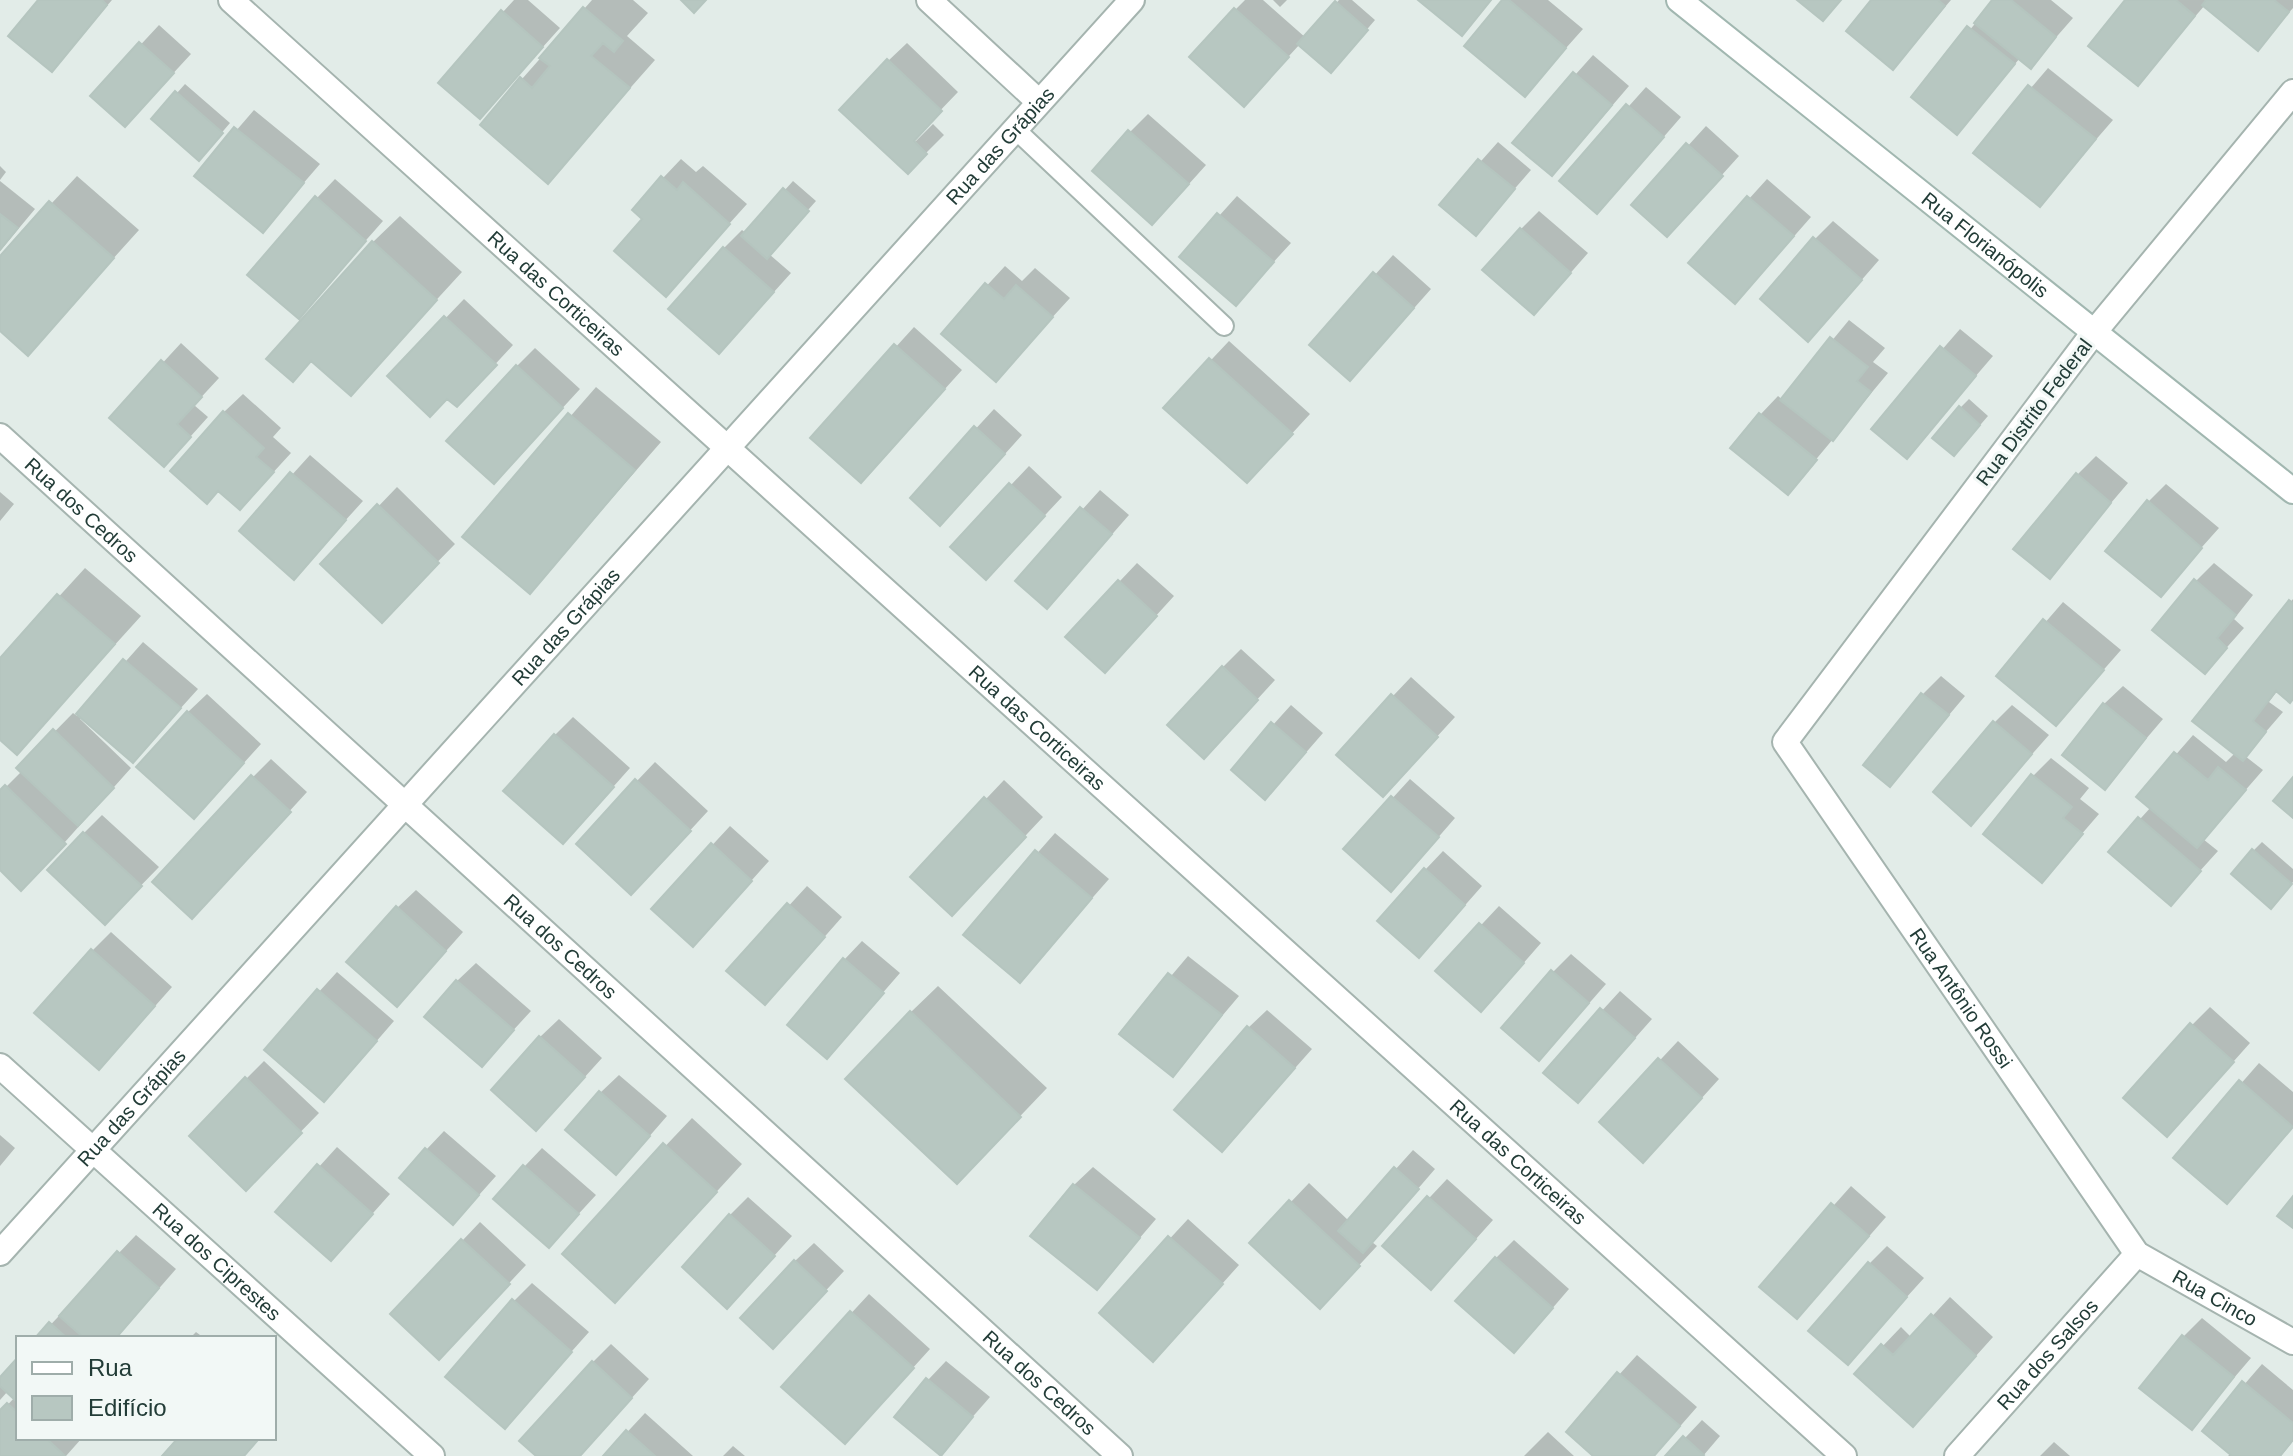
<svg xmlns="http://www.w3.org/2000/svg" width="2293" height="1456" font-family="Arial,sans-serif">
<style>
.shadow{fill:#0003}
.building{fill:#b7c7c1;stroke:#b5c5bf;stroke-width:2}
.lines{fill:none;stroke-linecap:round;stroke-linejoin:round}
.lane-casing{stroke:#a5b4af;stroke-width:22}
.street-casing{stroke:#a5b4af;stroke-width:28}
.secondary-casing{stroke:#a1b7b0;stroke-width:28}
.lane{stroke:#fff;stroke-width:18}
.street{stroke:#fff;stroke-width:24}
.secondary{stroke:#fff;stroke-width:24}
.labels{text-anchor:middle;dominant-baseline:central;stroke-width:6;stroke-linejoin:round;paint-order:stroke}
.street-label{font-size:20px;fill:#223c37;stroke:#f2f8f6}
</style>
<rect width="100%" height="100%" fill="#e2ece8"/>
<path class="shadow" d="M41 0H112L52 69Z
M514 0H528L560 28 480 117 503 12Z
M592 0H633L648 13 627 36 655 60 548 181 522 79Z
M1245 0H1263L1306 38 1339 0H1352L1375 20 1339 62 1300 44 1244 105 1235 10Z
M1273 0H1287L1280 7Z
M1505 0H1548L1583 29 1525 94Z
M1873 0H1951L1893 67Z
M1995 0H2051L2073 18 2030 67 2020 58 1957 132 1914 96Z
M2128 0H2293V8L2257 48 2205 5 2138 83Z
M159 25 191 54 143 106 93 96Z
M907 43 958 92 909 143H914L933 124 944 135 908 171 888 61Z
M1593 55 1629 86 1570 155 1515 142Z
M2048 68 2113 120 2040 204 1976 152Z
M185 84 230 123 207 150 177 93Z
M1646 87 1681 117 1615 193 1562 181Z
M254 110 320 164 263 230 197 176Z
M1148 114 1206 165 1171 204 1130 132Z
M1706 126 1739 156 1685 216 1634 205Z
M1498 142 1531 170 1476 233 1442 205Z
M681 159 696 172 703 166 747 204 666 294 644 219 663 178Z
M0 166 6 172 0 180Z
M77 176 139 230 28 353 0 328V259Z
M335 179 383 221 299 316 317 198Z
M1767 179 1811 217 1753 283 1691 263Z
M0 181 35 209 0 251Z
M793 181 816 201 769 254 791 273 737 333 724 248 742 230 746 233Z
M1237 196 1291 243 1236 303 1182 257Z
M1539 211 1588 253 1552 294 1521 229Z
M400 216 462 272 351 393 312 360 293 379 373 242Z
M1833 221 1879 260 1826 321 1815 239Z
M1393 255 1431 289 1368 360 1311 345Z
M1005 266 1022 281 1035 268 1070 298 996 379 943 333Z
M464 299 513 345 475 386 448 397 390 376Z
M1849 320 1885 348 1873 362 1888 373 1788 493 1760 415 1778 396 1783 400Z
M914 327 962 370 879 462 813 438Z
M1960 329 1993 356 1907 456 1874 428Z
M1229 341 1310 414 1265 463 1166 408Z
M181 343 219 378 194 405 208 417 182 446 112 418Z
M535 348 580 389 512 463 517 366Z
M596 387 661 442 530 592 465 537Z
M243 394 281 428 273 437 291 453 258 489 224 412Z
M1969 399 1988 416 1963 445 1960 408Z
M994 409 1022 435 959 505 912 498Z
M310 455 363 501 294 577 241 531Z
M2096 456 2128 483 2049 576 2077 475Z
M1029 466 1062 497 1004 559 1011 485Z
M2166 484 2219 528 2160 594 2148 502Z
M397 487 455 544 381 620 323 564Z
M1100 490 1129 515 1065 588 1018 581Z
M0 492 14 504 0 521Z
M1137 563 1174 596 1123 652 1068 636Z
M2214 563 2253 595 2234 619 2244 628 2205 672 2196 581Z
M85 568 141 616 17 753 0 738V661Z
M2293 599V697L2278 690 2269 702 2283 712 2245 756 2263 770 2203 839 2218 851 2171 903 2111 851 2151 807 2139 797 2193 735 2226 762 2235 753 2195 720Z
M2063 602 2121 650 2056 724 1999 676Z
M143 642 198 689 133 761 82 717 80 719 131 768 40 870 0 868V793L22 771 19 768 73 713 77 716Z
M1241 649 1275 680 1222 738 1223 667Z
M1941 676 1965 696 1890 785 1922 695Z
M1411 677 1455 717 1401 776 1393 696Z
M2123 686 2163 719 2105 787 2104 704Z
M207 694 261 744 212 798 188 712Z
M1291 705 1323 733 1283 779 1233 769Z
M2012 705 2049 735 1971 823 1994 723Z
M573 717 630 768 581 823 555 735Z
M2051 758 2089 788 2080 799 2099 814 2042 880 2033 776Z
M271 759 307 792 210 898 253 777Z
M655 762 708 811 650 874 578 843Z
M1410 779 1455 818 1409 871 1346 849Z
M1004 780 1043 817 970 895 913 876Z
M102 815 159 867 123 904 84 833Z
M730 826 769 861 711 926 653 909Z
M1055 833 1109 879 1020 980 966 934Z
M2262 842 2293 869V882L2280 897 2253 851Z
M1443 851 1482 886 1437 937 1425 870Z
M807 886 842 917 783 984 729 971Z
M416 890 463 932 415 986 397 908Z
M1499 906 1541 943 1499 991 1438 971Z
M111 932 172 987 117 1049 92 951Z
M862 941 900 973 827 1057 844 960Z
M1571 954 1606 984 1557 1040 1553 972Z
M1188 956 1239 996 1173 1074 1122 1034Z
M476 963 531 1011 482 1064 457 981Z
M337 972 394 1021 342 1081 266 1050Z
M938 986 1047 1088 983 1155 911 1012Z
M1620 991 1652 1019 1596 1082 1545 1073Z
M2210 1007 2250 1043 2185 1116 2192 1025Z
M1267 1010 1312 1049 1222 1150 1248 1028Z
M559 1019 602 1058 555 1110 540 1037Z
M1678 1041 1719 1079 1662 1142 1602 1122Z
M264 1061 319 1113 246 1188V1079Z
M2259 1063 2293 1092V1127L2227 1201 2176 1158Z
M619 1075 667 1116 634 1154 600 1093Z
M692 1118 742 1164 642 1273 564 1253Z
M444 1131 496 1176 471 1204 426 1150Z
M0 1135 15 1148 0 1166Z
M337 1147 390 1194 349 1240 278 1212Z
M542 1148 596 1195 549 1246 524 1167Z
M1413 1150 1435 1169 1372 1242 1377 1246 1338 1288 1252 1243 1309 1183 1349 1221Z
M1093 1167 1156 1219 1097 1288 1074 1185Z
M1447 1179 1493 1220 1449 1269 1384 1246Z
M1851 1186 1886 1217 1815 1298 1762 1286Z
M748 1197 792 1236 745 1288 730 1215Z
M1188 1219 1239 1265 1171 1341 1102 1312Z
M480 1222 526 1265 457 1339 393 1314Z
M136 1235 176 1269 120 1333 115 1338H38Z
M1514 1240 1569 1289 1532 1332 1496 1258Z
M814 1243 844 1271 791 1328 795 1261Z
M1887 1246 1924 1278 1848 1362 1869 1264Z
M532 1283 589 1332 505 1426 514 1301Z
M869 1294 930 1349 863 1423 784 1386Z
M1950 1297 1993 1337 1931 1406 1857 1373 1901 1327 1912 1338Z
M2202 1318 2251 1358 2192 1427 2184 1336Z
M196 1332 204 1338H190Z
M611 1344 649 1379 579 1456H539L593 1362Z
M1637 1355 1697 1407 1654 1456H1596L1568 1431Z
M18 1360V1438H82L66 1456H0V1413L15 1397 8 1391 0 1400V1380Z
M946 1361 990 1397 941 1453 928 1380Z
M2262 1364 2293 1390V1441L2281 1456H2228L2231 1453 2204 1431Z
M645 1413 693 1456H605Z
M1702 1420 1720 1436 1703 1456H1668Z
M1548 1432 1574 1456H1524Z
M2054 1442 2070 1456H2040Z
M733 1446 745 1456H723Z"/>
<path class="building" d="M38 0H102L107 5 52 72 8 36Z
M681 0H706L694 13Z
M1418 0H1491L1462 36Z
M1502 0H1509L1566 48 1525 97 1464 46Z
M1797 0H1841L1823 21Z
M1871 0H1938L1945 6 1893 70 1846 31Z
M1992 0H2011L2056 37 2031 69 1974 23Z
M2125 0H2176L2195 16 2138 86 2088 46Z
M2206 0H2274L2289 12 2258 51 2202 5Z
M1335 1 1368 30 1331 73 1297 44Z
M583 7 623 41 614 52 603 43 591 56 630 88 548 184 480 125 520 77 532 88 550 66 539 58Z
M1234 8 1289 57 1244 107 1189 57Z
M501 10 543 47 480 119 438 83Z
M1967 26 2015 64 1957 135 1911 97Z
M139 42 174 73 125 127 90 96Z
M887 59 942 111 914 141 927 154 908 174 839 110Z
M1573 72 1612 105 1552 176 1512 143Z
M2028 85 2096 139 2040 207 1973 153Z
M175 91 223 133 199 161 151 119Z
M1626 104 1664 137 1597 214 1559 181Z
M234 127 304 183 263 233 194 176Z
M1128 130 1189 184 1152 225 1092 171Z
M1686 143 1723 176 1667 237 1631 205Z
M1478 159 1515 189 1476 236 1439 205Z
M661 176 677 190 683 182 730 224 666 297 614 251 642 219 632 210Z
M783 188 809 211 767 259 741 236Z
M315 196 366 241 299 319 247 275Z
M1747 196 1794 236 1735 304 1688 263Z
M49 201 114 258 28 356 0 331V256Z
M1217 213 1274 262 1236 306 1179 257Z
M0 214 18 228 0 250Z
M1520 228 1571 273 1534 315 1482 270Z
M1813 237 1862 280 1808 342 1760 299Z
M372 241 437 300 351 396 311 361 293 382 266 359Z
M723 247 774 292 719 354 668 309Z
M1373 272 1414 308 1350 381 1309 345Z
M985 283 1004 299 1016 285 1053 317 996 382 941 334Z
M444 316 497 365 457 407 447 399 430 417 387 376Z
M1830 337 1868 367 1857 381 1871 392 1833 441 1780 400Z
M894 344 945 389 861 483 810 438Z
M1940 346 1976 376 1907 459 1871 429Z
M1209 358 1293 434 1247 483 1163 408Z
M161 360 202 397 177 424 191 437 164 467 109 418Z
M516 365 563 408 494 484 446 441Z
M1959 406 1980 425 1954 456 1932 438Z
M223 411 264 448 256 457 274 472 240 510 218 491 207 504 170 471Z
M568 413 635 470 530 594 462 537Z
M1759 413 1817 460 1788 495 1730 448Z
M974 426 1005 454 940 526 910 498Z
M290 472 346 520 294 580 239 531Z
M2076 473 2111 503 2050 579 2013 549Z
M1009 483 1045 516 986 580 950 547Z
M2147 500 2202 548 2161 597 2105 551Z
M377 504 439 563 382 623 320 564Z
M1080 507 1112 534 1047 609 1015 581Z
M2194 579 2236 615 2217 638 2227 648 2205 674 2152 630Z
M1118 580 1157 616 1105 673 1065 637Z
M57 594 115 644 17 755 0 740V658Z
M2289 600 2293 603V699L2290 703 2276 691 2253 721 2266 732 2243 761 2192 721Z
M2043 619 2104 670 2056 726 1996 676Z
M123 659 181 708 133 763 76 714Z
M1222 666 1258 700 1204 759 1167 725Z
M1921 693 1949 715 1890 787 1863 765Z
M1391 694 1438 737 1383 797 1336 755Z
M2103 703 2146 738 2105 790 2062 755Z
M187 711 244 763 194 819 136 767Z
M1993 721 2032 754 1971 826 1933 792Z
M1271 722 1306 752 1265 800 1231 770Z
M53 729 114 788 78 826 16 768Z
M554 734 614 787 563 844 503 791Z
M2174 752 2208 780 2218 767 2246 790 2197 848 2136 797Z
M2031 774 2072 807 2063 818 2083 834 2042 883 1983 834Z
M251 775 291 812 192 919 152 882Z
M2293 777V818L2273 801Z
M635 779 691 831 631 895 576 844Z
M5 785 66 844 21 891 0 870V790Z
M1391 796 1439 837 1391 892 1343 849Z
M984 797 1026 837 952 916 910 877Z
M2138 817 2201 871 2171 906 2108 852Z
M83 832 142 886 105 925 47 870Z
M711 843 752 881 693 947 651 909Z
M2252 849 2292 884 2271 909 2231 874Z
M1035 850 1092 898 1020 983 963 935Z
M1424 868 1465 905 1419 958 1377 921Z
M787 903 825 937 765 1005 726 971Z
M396 906 446 951 397 1007 346 962Z
M1479 923 1524 963 1481 1012 1435 971Z
M91 949 155 1006 99 1070 34 1013Z
M843 958 884 993 827 1059 787 1025Z
M1551 970 1589 1003 1539 1061 1501 1028Z
M1168 973 1222 1015 1173 1077 1119 1034Z
M456 980 514 1030 482 1067 424 1017Z
M317 989 377 1041 324 1102 264 1050Z
M1600 1008 1635 1038 1578 1103 1543 1073Z
M910 1011 1021 1117 957 1184 845 1079Z
M2190 1023 2234 1062 2167 1137 2123 1098Z
M1247 1026 1295 1068 1222 1152 1174 1110Z
M539 1036 585 1077 536 1131 491 1090Z
M1658 1058 1702 1098 1643 1163 1599 1122Z
M245 1077 302 1133 246 1191 189 1136Z
M2239 1080 2293 1127 2227 1204 2173 1158Z
M599 1091 650 1136 616 1175 565 1130Z
M663 1143 717 1192 615 1303 562 1254Z
M425 1148 479 1195 453 1225 399 1178Z
M317 1164 373 1214 331 1261 275 1212Z
M523 1165 579 1214 549 1248 493 1199Z
M1394 1167 1419 1189 1363 1253 1338 1231Z
M1073 1184 1140 1238 1097 1290 1030 1236Z
M1427 1196 1476 1239 1431 1290 1382 1246Z
M2293 1196V1228L2277 1216Z
M1289 1200 1360 1266 1320 1309 1249 1243Z
M1831 1203 1869 1236 1797 1319 1759 1287Z
M729 1214 775 1256 727 1309 682 1267Z
M1168 1236 1223 1284 1153 1362 1099 1313Z
M461 1239 510 1284 439 1360 390 1314Z
M117 1251 159 1288 116 1338H84L59 1316Z
M1495 1257 1553 1308 1514 1353 1455 1301Z
M794 1260 827 1291 773 1349 740 1318Z
M1868 1262 1907 1297 1848 1365 1808 1331Z
M512 1299 572 1352 505 1429 445 1377Z
M850 1311 914 1368 845 1444 781 1387Z
M1931 1314 1976 1356 1913 1427 1854 1374 1881 1344 1893 1355Z
M49 1322 67 1338H35Z
M2182 1335 2234 1377 2192 1430 2139 1388Z
M18 1357V1403L0 1386V1377Z
M592 1361 632 1398 580 1456H536L519 1441Z
M1617 1372 1680 1426 1654 1456H1593L1566 1432Z
M926 1378 973 1417 941 1456 894 1417Z
M2242 1381 2293 1423V1440L2280 1456H2232L2202 1431Z
M7 1403 18 1413V1438H46L65 1456H0V1410Z
M626 1430 655 1456H603Z
M1683 1436 1704 1455 1703 1456H1665Z
M178 1438H254L257 1441 244 1456H162Z"/>
<g class="lines">
<g class="lane-casing">
<path id="lane" d="M1015 129 1224 326"/>
</g>
<g class="street-casing">
<g id="street">
<path id="s1" d="M231 0 1844 1456"/>
<path d="M929 0 1039 102"/>
<path id="s2" d="M2293 92 2095 331 1785 742 2137 1254 2293 1342"/>
<path id="s3" d="M0 436 1120 1456"/>
<path id="s4" d="M0 1066 432 1456"/>
<path id="s5" d="M0 1253 1132 0"/>
<path id="s6" d="M1957 1456 2137 1254"/>
</g>
</g>
<g class="secondary-casing">
<g id="secondary">
<path id="s7" d="M1679 0 2293 491"/>
</g>
</g>
<use href="#lane" class="lane"/>
<use href="#street" class="street"/>
<use href="#secondary" class="secondary"/>
</g>
<g class="labels">
<g class="street-label">
<text stroke="none"><textPath href="#s5" startOffset="1492">Rua das Grápias</textPath></text>
<text stroke="none"><textPath href="#s7" startOffset="392">Rua Florianópolis</textPath></text>
<text stroke="none"><textPath href="#s1" startOffset="438">Rua das Corticeiras</textPath></text>
<text transform="translate(2034 412) rotate(-53)">Rua Distrito Federal</text>
<text stroke="none"><textPath href="#s3" startOffset="110">Rua dos Cedros</textPath></text>
<text stroke="none"><textPath href="#s5" startOffset="844">Rua das Grápias</textPath></text>
<text stroke="none"><textPath href="#s1" startOffset="1086">Rua das Corticeiras</textPath></text>
<text stroke="none"><textPath href="#s3" startOffset="758">Rua dos Cedros</textPath></text>
<text stroke="none"><textPath href="#s2" startOffset="1136">Rua Antônio Rossi</textPath></text>
<text stroke="none"><textPath href="#s5" startOffset="196">Rua das Grápias</textPath></text>
<text stroke="none"><textPath href="#s1" startOffset="1734">Rua das Corticeiras</textPath></text>
<text stroke="none"><textPath href="#s4" startOffset="292">Rua dos Ciprestes</textPath></text>
<text stroke="none"><textPath href="#s2" startOffset="1536">Rua Cinco</textPath></text>
<text stroke="none"><textPath href="#s6" startOffset="136">Rua dos Salsos</textPath></text>
<text stroke="none"><textPath href="#s3" startOffset="1406">Rua dos Cedros</textPath></text>
</g>
</g>
<rect x="16" y="1336" width="260" height="104" fill="#f2f8f6" stroke="#9fadaa" stroke-width="2"/>
<rect x="32" y="1362" width="40" height="12" fill="#ffffff" stroke="#9fadaa" stroke-width="2"/>
<text x="88" y="1376" font-size="24" fill="#223c37">Rua</text>
<rect x="32" y="1396" width="40" height="24" fill="#b7c7c1" stroke="#9fadaa" stroke-width="2"/>
<text x="88" y="1416" font-size="24" fill="#223c37">Edifício</text>
</svg>
